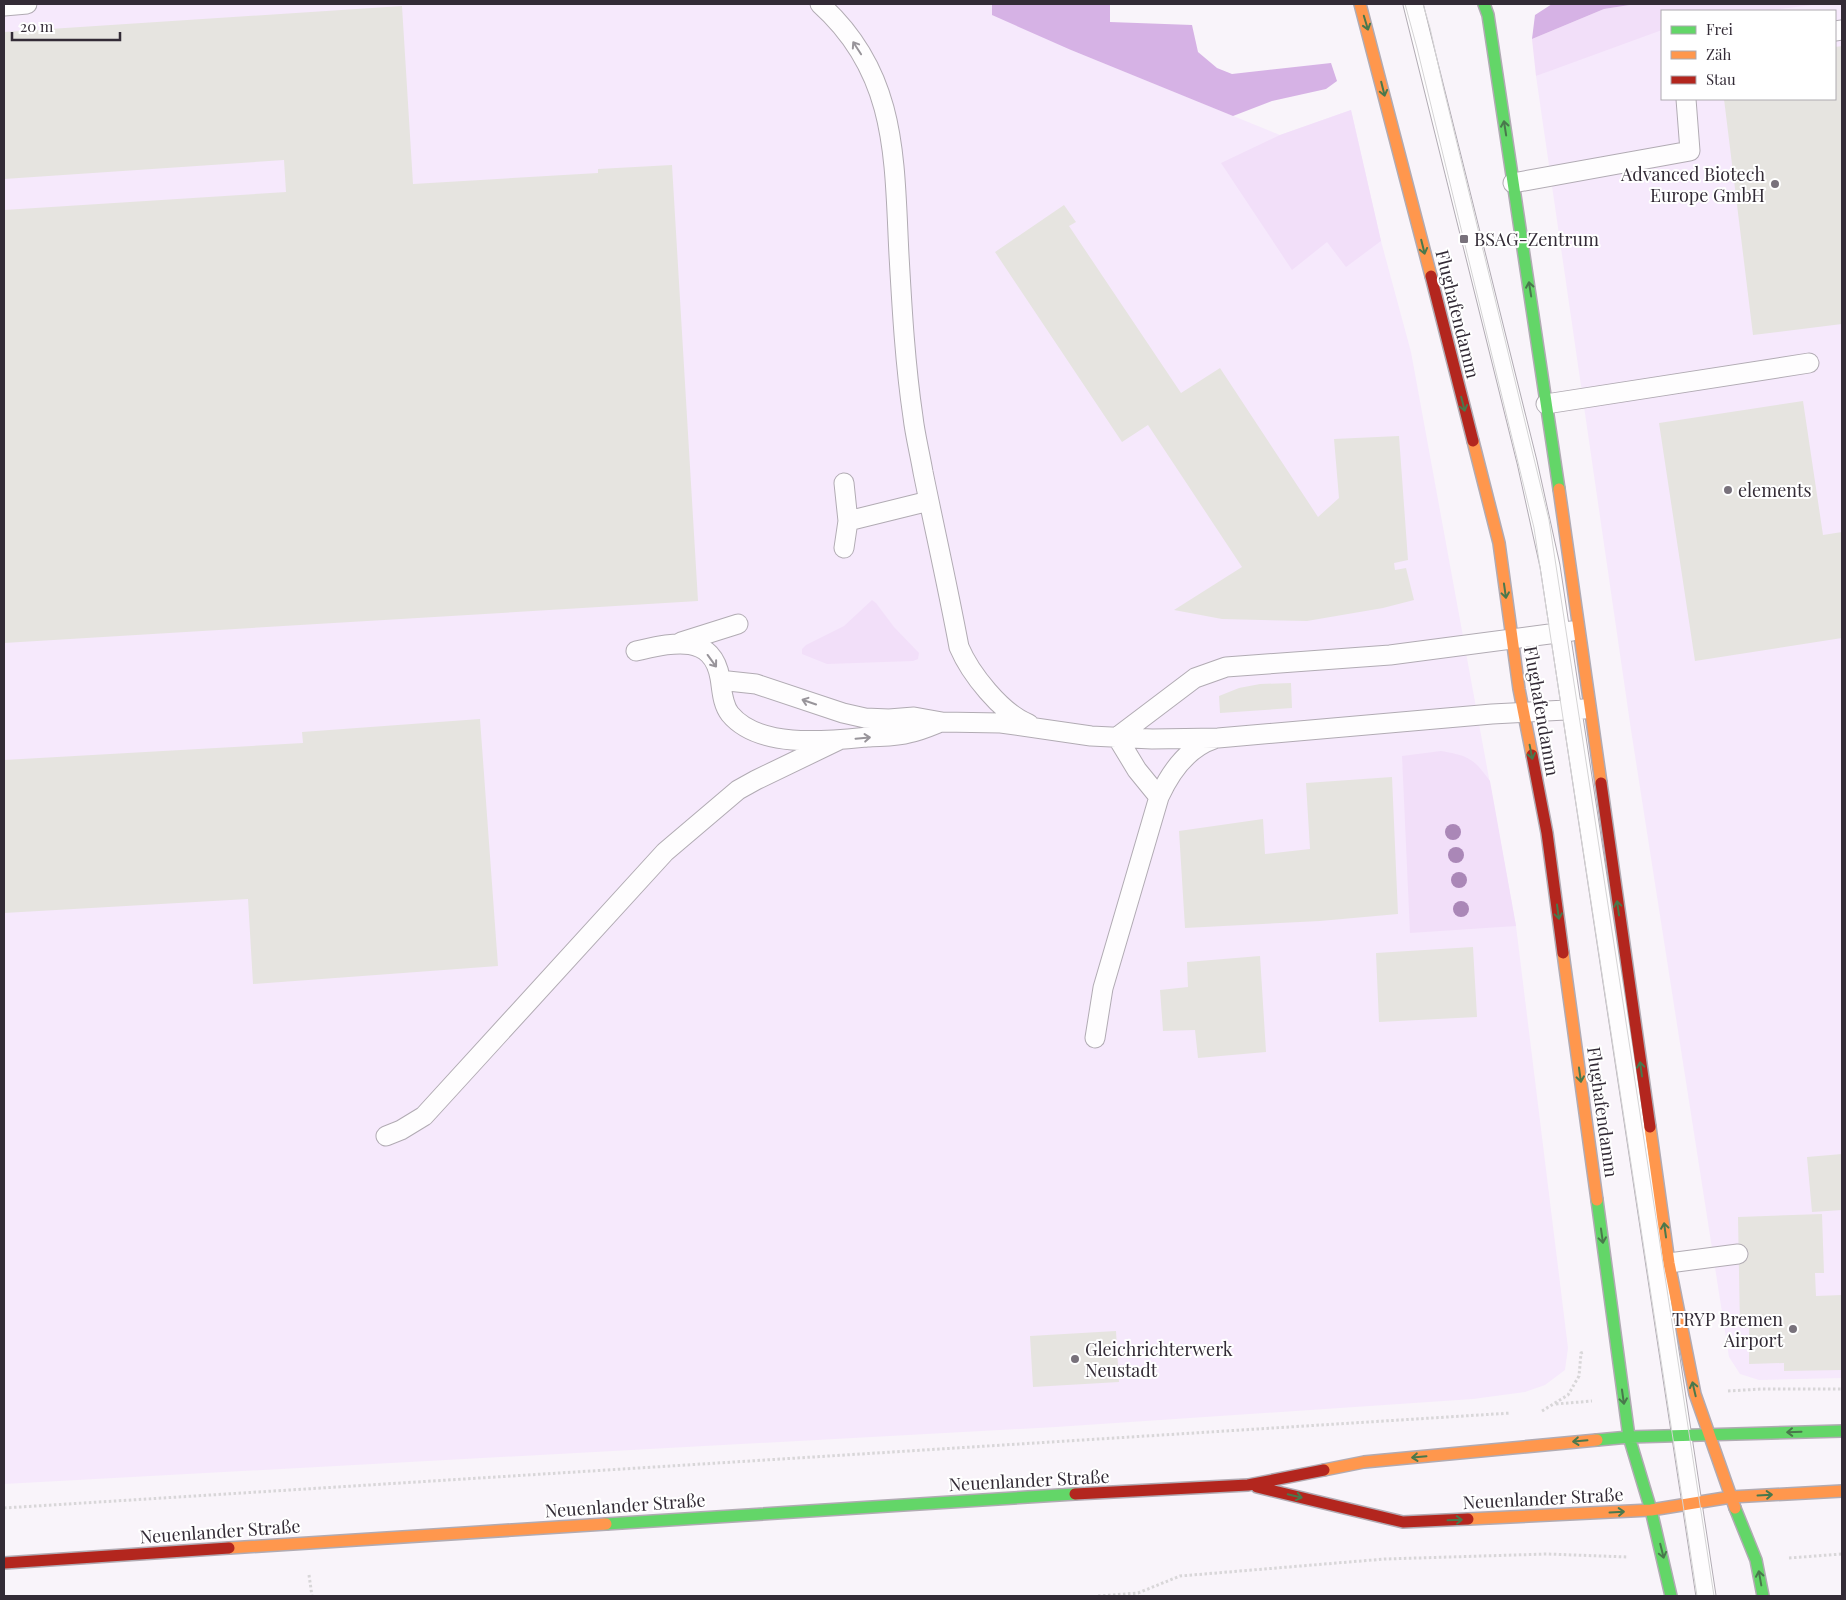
<svg xmlns="http://www.w3.org/2000/svg" width="1846" height="1600" font-family="'Playfair Display',serif">
<style>
.built{fill:#f6e9fc}
.green{fill:#f2dff9}
.water{fill:#d6b2e5}
.building{fill:#e6e4e0}
.lines{fill:none;stroke-linecap:round;stroke-linejoin:round}
.lane-casing{stroke:#b1abb3;stroke-width:21}
.fast-casing{stroke:#b1abb3;stroke-width:14}
.slow-casing{stroke:#b1abb3;stroke-width:14}
.jam-casing{stroke:#b1abb3;stroke-width:14}
.path{stroke:#d8d6d8;stroke-width:3;stroke-dasharray:2.5 2.5;stroke-linecap:butt}
.lane{stroke:#fefdfe;stroke-width:19}
.fast{stroke:#63d668;stroke-width:11}
.slow{stroke:#ff974d;stroke-width:11}
.jam{stroke:#b3261e;stroke-width:11}
.tram{stroke:#d5d4d5;stroke-width:1}
.tree{fill:#aa87b7}
.oneway{stroke:#49784c}
.oneway2{stroke:#98949a}
.poi-dot{fill:#78717b;stroke:#fff;stroke-width:2}
.labels{text-anchor:middle;dominant-baseline:central;stroke-width:4;stroke-linejoin:round;paint-order:stroke}
.poi-label{font-size:18px;fill:#332b36;stroke:#fff;text-anchor:start}
.street-label{font-size:18px;fill:#332b36;stroke:#fff}
</style>
<rect width="100%" height="100%" fill="#f9f4fa"/>
<path class="built" d="M4 4H1001L1071 50 1280 135 1351 110 1381 241 1411 352 1516 926 1568 1348 1565 1370 1545 1385 1525 1392 1473 1399 1056 1427 4 1484Z
M1705 4H1842V1378L1759 1380 1740 1374 1729 1357 1631 730 1536 76 1662 22V99H1835V11H1687Z"/>
<path class="green" d="M1636 4H1820L1764 11H1662V30L1536 76 1532 39 1604 9Z
M1351 110 1381 241 1346 267 1327 242 1292 270 1221 163 1280 135Z
M872 600 876 603 894 627 919 653 918 659 913 661 827 664 802 654V649L806 645 844 626Z
M1441 751C1469 756 1473 758 1490 781L1516 926 1410 933 1402 756Z"/>
<path class="water" d="M992 4H1110V22L1192 25 1198 52 1217 68 1232 74 1331 63 1337 81 1326 89 1272 101 1233 116 1071 50 992 15Z
M1552 4H1636L1604 9 1532 39 1535 15Z"/>
<path class="building" d="M402 6 413 184 598 173V169L672 165 698 601 4 643V210L286 192 284 160 4 179V32Z
M1842 46V324L1753 335 1724 99H1835V47Z
M1064 205 1076 222 1069 226 1181 393 1220 368 1318 517 1339 498 1334 439 1399 436 1408 560 1394 563 1395 570 1406 568 1414 600 1383 608 1307 621 1222 619 1174 610 1242 567 1148 425 1122 442 995 252Z
M1803 401 1823 535 1842 532V638L1695 661 1659 423Z
M1291 683 1292 708 1220 713 1219 696 1239 688 1260 684Z
M480 719 498 966 253 984 248 899 4 913V760L303 743 302 732Z
M1392 777 1398 914 1320 921 1185 928 1179 831 1263 819 1265 854 1310 849 1306 783Z
M1473 947 1477 1017 1379 1022 1376 953Z
M1260 956 1266 1052 1198 1058 1195 1030 1163 1031 1160 990 1188 987 1187 962Z
M1842 1154V1210L1812 1212 1807 1157Z
M1822 1214 1824 1273H1815L1816 1296 1842 1295V1370L1784 1371V1363L1749 1364V1328H1740L1738 1217Z
M1116 1331 1119 1382 1033 1387 1030 1336Z"/>
<g class="lines">
<g class="lane-casing">
<path id="lane" d="M820 4C898 74 894 159 899 255 902 308 905 363 913 417 915 435 920 454 923 472 935 531 948 588 959 647 970 673 1001 713 1029 724
M1413 4 1527 462 1550 566 1706 1596
M4 6 27 4
M1835 31 1842 30
M1513 183 1690 151 1686 99
M1546 404 1809 363
M844 483 848 521 929 501
M844 548 848 521
M681 642 738 624
M636 651C668 644 712 631 720 678 722 689 722 704 730 714 759 749 827 741 867 737 881 736 896 737 909 733 920 731 931 726 941 722
M728 681 756 684 843 713 865 718 889 719 914 717 942 722 1001 723 1091 736 1152 739 1218 738 1492 714 1584 709
M1117 737 1195 678 1226 667 1390 655 1572 631
M1117 737 1137 770 1159 797
M1095 1038 1103 988 1159 797C1170 773 1187 748 1214 739
M386 1136 401 1130 424 1116 665 852 738 790 756 780 839 740
M1669 1263 1738 1254"/>
</g>
<g class="fast-casing">
<path id="fast" d="M1484 4 1488 15 1559 489
M1597 1200 1629 1437 1651 1510 1671 1596
M1597 1440 1629 1437 1842 1431
M1735 1508 1756 1560 1763 1596
M606 1524 1075 1494"/>
</g>
<g class="slow-casing">
<path id="slow" d="M1360 4 1431 276
M1473 441 1499 543 1519 689 1532 755
M1559 489 1601 783
M1563 953 1597 1200
M1650 1127 1669 1263 1695 1394 1735 1508
M1324 1470 1364 1462 1597 1440
M1468 1519 1651 1510 1731 1497 1842 1491
M229 1548 606 1524"/>
</g>
<g class="jam-casing">
<path id="jam" d="M1431 276 1473 441
M1532 755 1547 833 1563 953
M1601 783 1650 1127
M1257 1487 1403 1522 1468 1519
M1075 1494 1248 1485 1324 1470
M4 1563 229 1548"/>
</g>
<path class="path" d="M1728 1391 1761 1389H1842
M1556 1404 1592 1401
M1542 1411 1568 1395 1579 1376 1581 1353 1584 1352
M4 1508 1511 1413
M1789 1558 1842 1554
M309 1575 312 1596
M1098 1596 1138 1593 1180 1576 1385 1559 1547 1554 1628 1557"/>
<use href="#lane" class="lane"/>
<use href="#fast" class="fast"/>
<use href="#slow" class="slow"/>
<use href="#jam" class="jam"/>
<path class="tram" d="M1405 4 1417 48 1534 528 1697 1596
M1423 4 1430 28 1443 86 1549 520 1714 1596"/>
</g>
<g class="tree">
<circle cx="1453" cy="832" r="8"/>
<circle cx="1456" cy="855" r="8"/>
<circle cx="1459" cy="880" r="8"/>
<circle cx="1461" cy="909" r="8"/>
</g>
<defs><path id="oneway-shaft" d="M-6 0H5M1.5-3L5.5 0L1.5 3" fill="none" stroke-width="1.6" stroke-linecap="round" stroke-linejoin="round" transform="scale(1.25)"/></defs>
<g class="oneway">
<use href="#oneway-shaft" transform="translate(1366 23) rotate(73)"/>
<use href="#oneway-shaft" transform="translate(1383 89) rotate(76)"/>
<use href="#oneway-shaft" transform="translate(1505 128) rotate(-99)"/>
<use href="#oneway-shaft" transform="translate(1423 247) rotate(76)"/>
<use href="#oneway-shaft" transform="translate(1530 289) rotate(-99)"/>
<use href="#oneway-shaft" transform="translate(1463 404) rotate(76)"/>
<use href="#oneway-shaft" transform="translate(1505 591) rotate(82)"/>
<use href="#oneway-shaft" transform="translate(1531 752) rotate(79)"/>
<use href="#oneway-shaft" transform="translate(1618 908) rotate(-98)"/>
<use href="#oneway-shaft" transform="translate(1558 912) rotate(82)"/>
<use href="#oneway-shaft" transform="translate(1641 1069) rotate(-98)"/>
<use href="#oneway-shaft" transform="translate(1580 1075) rotate(82)"/>
<use href="#oneway-shaft" transform="translate(1665 1230) rotate(-98)"/>
<use href="#oneway-shaft" transform="translate(1602 1236) rotate(82)"/>
<use href="#oneway-shaft" transform="translate(1694 1389) rotate(-103)"/>
<use href="#oneway-shaft" transform="translate(1623 1397) rotate(82)"/>
<use href="#oneway-shaft" transform="translate(1794 1432) rotate(178)"/>
<use href="#oneway-shaft" transform="translate(1580 1441) rotate(175)"/>
<use href="#oneway-shaft" transform="translate(1419 1457) rotate(175)"/>
<use href="#oneway-shaft" transform="translate(1765 1495) rotate(-3)"/>
<use href="#oneway-shaft" transform="translate(1295 1496) rotate(13)"/>
<use href="#oneway-shaft" transform="translate(1617 1512) rotate(-3)"/>
<use href="#oneway-shaft" transform="translate(1455 1520) rotate(-2)"/>
<use href="#oneway-shaft" transform="translate(1662 1551) rotate(76)"/>
<use href="#oneway-shaft" transform="translate(1760 1578) rotate(-100)"/>
</g>
<g class="oneway2">
<use href="#oneway-shaft" transform="translate(857 48) rotate(-123)"/>
<use href="#oneway-shaft" transform="translate(712 661) rotate(54)"/>
<use href="#oneway-shaft" transform="translate(809 702) rotate(-161)"/>
<use href="#oneway-shaft" transform="translate(863 738) rotate(-5)"/>
</g>
<g class="poi-dot">
<circle cx="1775" cy="184" r="5"/>
<rect x="1459" y="234" width="10" height="10" rx="2.5"/>
<circle cx="1728" cy="490" r="5"/>
<circle cx="1793" cy="1329" r="5"/>
<circle cx="1075" cy="1359" r="5"/>
</g>
<g class="labels">
<g class="poi-label">
<text x="1765" y="174" text-anchor="end">Advanced Biotech<tspan x="1765" dy="21">Europe GmbH</tspan></text>
<text x="1474" y="239">BSAG-Zentrum</text>
<text x="1738" y="490">elements</text>
<text x="1783" y="1319" text-anchor="end">TRYP Bremen<tspan x="1783" dy="21">Airport</tspan></text>
<text x="1085" y="1349">Gleichrichterwerk<tspan x="1085" dy="21">Neustadt</tspan></text>
</g>
<g class="street-label">
<text transform="translate(1458 314) rotate(76)">Flughafendamm</text>
<text transform="translate(1542 711) rotate(80)">Flughafendamm</text>
<text transform="translate(1603 1112) rotate(82)">Flughafendamm</text>
<text transform="translate(1029 1480) rotate(-3)">Neuenlander Straße</text>
<text transform="translate(1543 1498) rotate(-3)">Neuenlander Straße</text>
<text transform="translate(625 1505) rotate(-4)">Neuenlander Straße</text>
<text transform="translate(220 1531) rotate(-4)">Neuenlander Straße</text>
</g>
</g>
<rect width="1846" height="1600" fill="none" stroke="#332b36" stroke-width="10"/>
<rect x="1661" y="10" width="175" height="90" fill="#ffffff" stroke="#adaaaf"/>
<rect x="1671" y="26" width="25" height="8" fill="#63d668" stroke="#adaaaf"/>
<text x="1706" y="35" font-size="15" fill="#332b36">Frei</text>
<rect x="1671" y="51" width="25" height="8" fill="#ff974d" stroke="#adaaaf"/>
<text x="1706" y="60" font-size="15" fill="#332b36">Zäh</text>
<rect x="1671" y="76" width="25" height="8" fill="#b3261e" stroke="#adaaaf"/>
<text x="1706" y="85" font-size="15" fill="#332b36">Stau</text>
<path d="M12 32v8h108v-8" fill="none" stroke="#332b36" stroke-width="2.5"/>
<text x="20" y="32" font-size="15" fill="#332b36" stroke="#ffffff" stroke-width="4" paint-order="stroke">20 m</text>
</svg>
